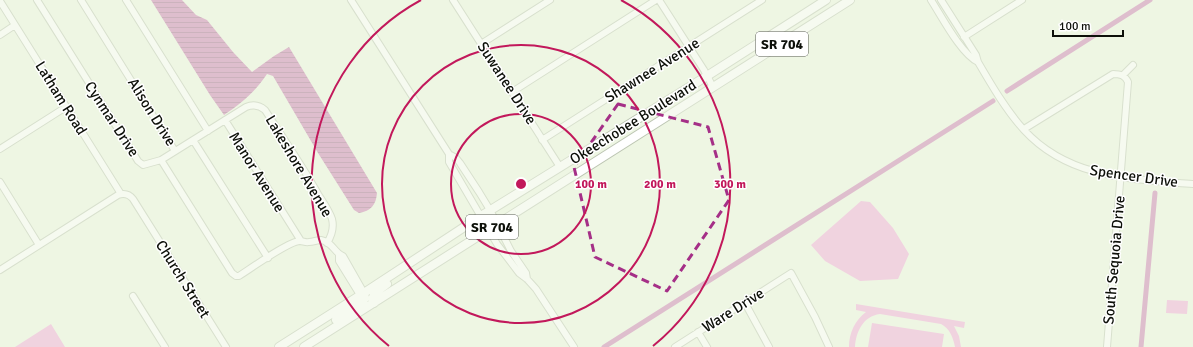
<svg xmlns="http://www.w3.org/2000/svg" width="1193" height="347" font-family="Signika,sans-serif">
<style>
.pitch{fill:#f2a8da}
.water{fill:url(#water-rules)}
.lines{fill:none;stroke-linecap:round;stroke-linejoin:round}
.canal{stroke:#cb7ab2;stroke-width:5}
.minor-casing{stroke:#bdc6b3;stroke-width:8}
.major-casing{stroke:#bdc6b3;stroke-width:10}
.minor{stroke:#fff;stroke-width:6}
.major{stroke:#fff;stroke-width:8}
.marked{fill:none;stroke:#a52f87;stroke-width:3;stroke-dasharray:8 5;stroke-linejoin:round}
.ring{fill:none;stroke:#c2185b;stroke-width:2}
.labels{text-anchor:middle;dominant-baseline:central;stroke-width:3;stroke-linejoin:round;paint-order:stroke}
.shield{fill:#fff;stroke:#565853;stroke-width:1}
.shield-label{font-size:14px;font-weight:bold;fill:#0d1009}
.street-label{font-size:15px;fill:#0d1009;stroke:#fff}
.centre{fill:#c2185b;stroke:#fff;stroke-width:2}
.ring-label{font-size:12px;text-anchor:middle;font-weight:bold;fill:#c2185b;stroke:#fff;stroke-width:3;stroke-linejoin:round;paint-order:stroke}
</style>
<defs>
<pattern id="water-rules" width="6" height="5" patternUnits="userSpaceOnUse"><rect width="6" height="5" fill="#cb7ab2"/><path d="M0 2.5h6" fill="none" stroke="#a3638f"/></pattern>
</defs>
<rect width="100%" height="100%" fill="#eef6e3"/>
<path class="pitch" d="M861 201 870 202 893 228 909 254 898 279 860 281 825 261 811 245Z
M1167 300 1188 301 1187 314 1166 313Z
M856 304 965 322 964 328 954 326 959 336 961 347H955C953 337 950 329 941 324L880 314C863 316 856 332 855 347H849C849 333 855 320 866 312L856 310Z
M872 323 944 334 942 347H868Z
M51 324 65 347H15Z"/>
<path class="water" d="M151 0H182L196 15 207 20 233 52 252 72 274 56 289 47 377 193C376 205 371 211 359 213L354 210 318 153 273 76 267 74C255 92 242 103 224 115L210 95Z"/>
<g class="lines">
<path class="canal" d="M1007 91 1150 0
M604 347 993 101
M1141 347 1155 193"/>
<g class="minor-casing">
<path id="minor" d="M37 0 138 161 143 165 161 160 246 107C253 104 259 105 265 110 283 138 302 165 318 194 323 202 329 210 332 219 334 227 332 235 327 243
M81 0 175 151
M126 0 208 131
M351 0 449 154 456 158 460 163 479 192 490 210 511 251 526 273 527 279
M453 0 560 167
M659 0 704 70 713 87
M931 0C942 17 961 54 978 62
M941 0 976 55 978 62C992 86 1006 110 1024 130 1069 179 1132 179 1193 184
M0 1 121 194
M0 35 15 25
M964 37 1022 0
M481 44 550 0
M1123 75 1133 65
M512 92 656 0
M225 120 301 241
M1024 129 1113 74C1120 74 1125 75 1128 82L1107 347
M193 140 268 258
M542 140 762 0
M0 149 66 107
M449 154V162L497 244 519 273 527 279 536 289 574 347
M161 160 232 273 236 276H239C250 269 289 241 300 241 303 241 306 243 309 242 313 242 317 240 321 240 333 242 334 253 343 256L364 293
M0 182 39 245
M339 255V261L360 295
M0 270 118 195C124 193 129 194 133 199L226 347
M133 296 165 347
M745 303 769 347
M698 332 707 347
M675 347 791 273 815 317 829 347"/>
</g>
<g class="major-casing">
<path id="major" d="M374 303 372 299C375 292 380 289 387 284
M336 320 363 301 365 298 364 293
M279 347 364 293 481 216 707 76 826 0
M304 347 850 0"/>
</g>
<use href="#minor" class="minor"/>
<use href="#major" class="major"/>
</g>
<path d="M0 0H1193V347H0ZM618 104 708 127 729 200 667 291 595 257 574 167Z" fill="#eef6e3" fill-opacity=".55" fill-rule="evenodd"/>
<path class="marked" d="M618 104 708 127 729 200 667 291 595 257 574 167Z"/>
<g class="ring">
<circle cx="521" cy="184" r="70"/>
<circle cx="521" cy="184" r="139"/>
<path d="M389 346A209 209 0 0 1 421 0M621 0A209 209 0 0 1 653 346"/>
</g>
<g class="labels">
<g class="shield">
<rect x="756" y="32" width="52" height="24" rx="3"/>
<rect x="466" y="215" width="52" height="24" rx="3"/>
</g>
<g class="shield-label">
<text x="782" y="44">SR 704</text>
<text x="492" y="227">SR 704</text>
</g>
<g class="street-label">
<text transform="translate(652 70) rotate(-32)">Shawnee Avenue</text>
<text transform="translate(507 83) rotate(57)">Suwanee Drive</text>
<text transform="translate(61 98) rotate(58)">Latham Road</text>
<text transform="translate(152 112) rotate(58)">Alison Drive</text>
<text transform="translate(112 119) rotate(57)">Cynmar Drive</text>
<text transform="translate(633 122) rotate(-32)">Okeechobee Boulevard</text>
<text transform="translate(299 166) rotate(59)">Lakeshore Avenue</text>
<text transform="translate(257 172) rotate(58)">Manor Avenue</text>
<text transform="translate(1134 176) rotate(8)">Spencer Drive</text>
<text transform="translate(1114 260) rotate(-85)">South Sequoia Drive</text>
<text transform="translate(183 279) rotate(58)">Church Street</text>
<text transform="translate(733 310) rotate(-32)">Ware Drive</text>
</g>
</g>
<circle cx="521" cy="184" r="6" class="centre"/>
<g class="ring-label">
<text x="591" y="188">100 m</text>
<text x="660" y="188">200 m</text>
<text x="730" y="188">300 m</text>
</g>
<path d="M1053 30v6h70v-6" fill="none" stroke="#0d1009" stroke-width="2"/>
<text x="1059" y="30" font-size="12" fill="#0d1009" stroke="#ffffff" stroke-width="3" paint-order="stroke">100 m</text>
</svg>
